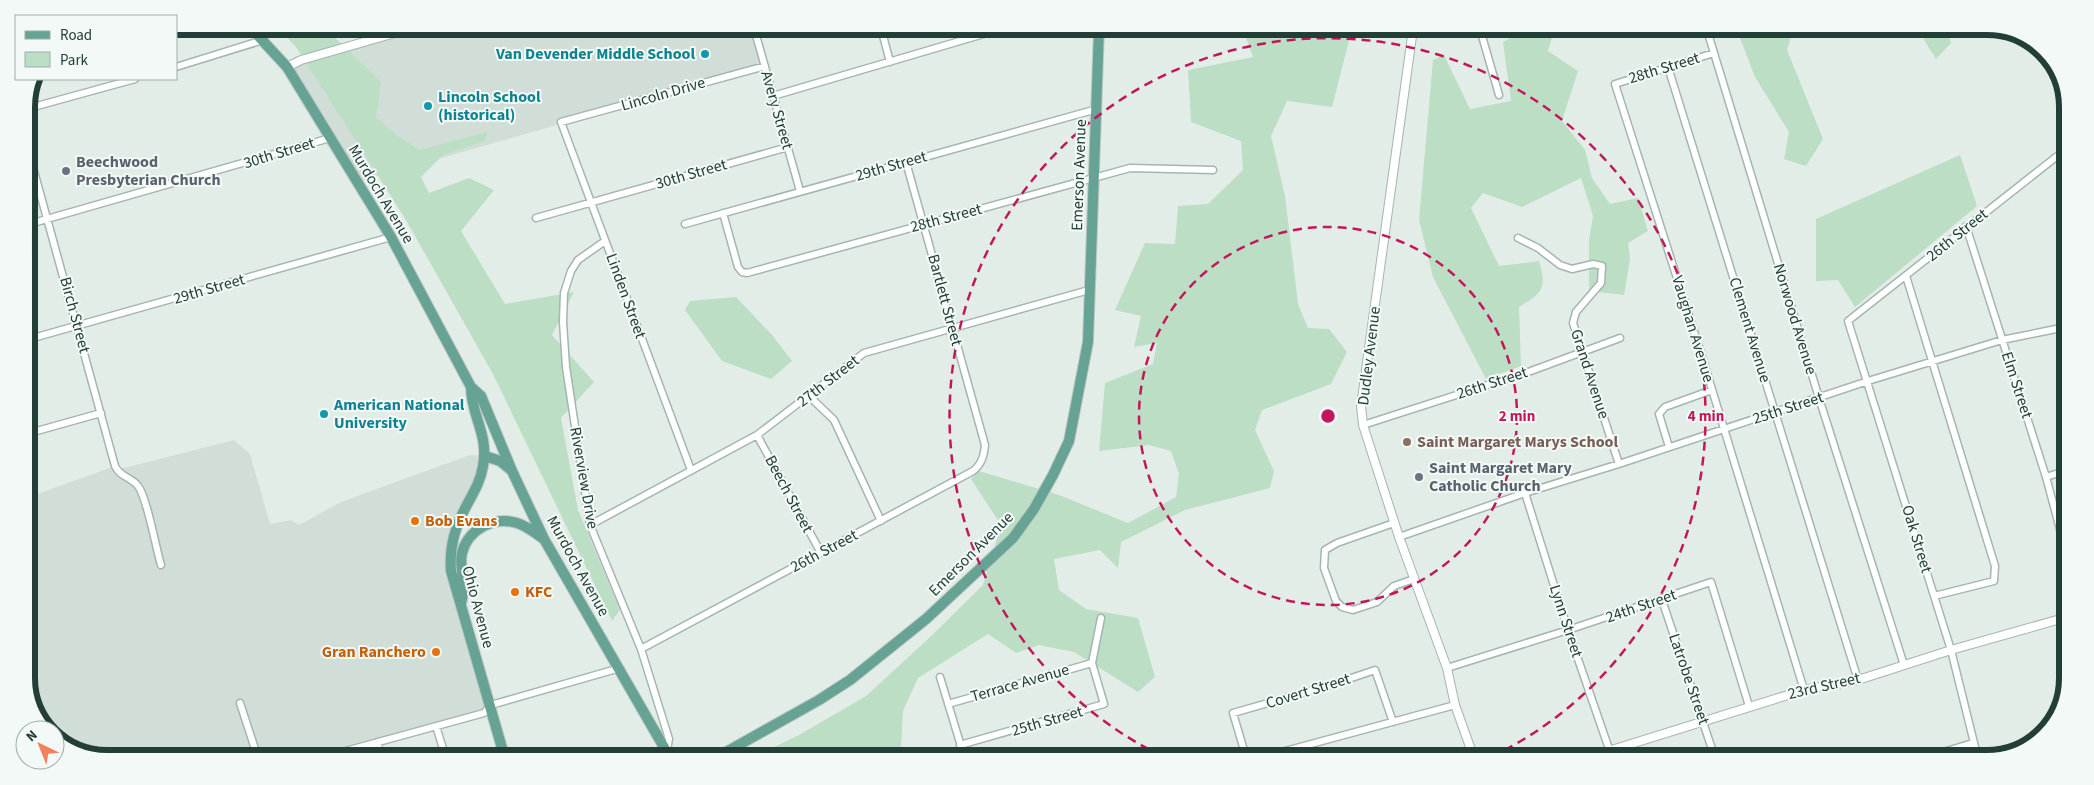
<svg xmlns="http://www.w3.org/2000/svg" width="2094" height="785" font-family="'Source Sans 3',sans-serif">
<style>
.built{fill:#d1ddd7}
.green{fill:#bbdec5}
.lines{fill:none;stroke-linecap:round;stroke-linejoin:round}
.minor-casing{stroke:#a5b5af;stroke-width:9}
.tertiary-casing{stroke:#a5b5af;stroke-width:10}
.primary-casing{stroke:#c1c9c7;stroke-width:12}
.minor{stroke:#fff;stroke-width:6}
.tertiary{stroke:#fff;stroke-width:8}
.primary{stroke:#66a394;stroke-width:10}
.ring{fill:none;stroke:#c2185b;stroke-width:2.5;stroke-dasharray:9 6}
.culture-dot{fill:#0f9aa8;stroke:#f3f9f6;stroke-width:2}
.worship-dot{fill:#6b7280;stroke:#f3f9f6;stroke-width:2}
.education-dot{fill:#8d6e63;stroke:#f3f9f6;stroke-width:2}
.food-dot{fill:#e8710a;stroke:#f3f9f6;stroke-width:2}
.labels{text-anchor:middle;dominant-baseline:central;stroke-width:4;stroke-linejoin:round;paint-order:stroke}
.culture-label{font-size:16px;font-weight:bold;fill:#0d838f;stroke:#f3f9f6;text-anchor:start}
.street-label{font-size:16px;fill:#223e37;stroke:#f3f9f6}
.worship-label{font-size:16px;font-weight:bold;fill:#5b616d;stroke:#f3f9f6;text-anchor:start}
.education-label{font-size:16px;font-weight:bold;fill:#785e54;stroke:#f3f9f6;text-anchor:start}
.food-label{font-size:16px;font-weight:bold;fill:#c56008;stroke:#f3f9f6;text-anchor:start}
.rim{fill:none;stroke:#223e37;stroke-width:6}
.centre{fill:#c2185b;stroke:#f3f9f6;stroke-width:2.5}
.ring-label{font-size:15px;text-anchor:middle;font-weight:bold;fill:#c2185b;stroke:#f3f9f6;stroke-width:4;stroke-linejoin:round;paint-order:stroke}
</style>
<rect width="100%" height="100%" fill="#e3ede8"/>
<path class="built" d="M416 27 754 28 765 66 357 182 287 67Z
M234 440 250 454 270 524 291 520 299 525 341 502 470 455 485 456 450 553 491 705 484 713 331 755H257L255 751 245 755 80 754 55 736V730H47L43 727 26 684V498L115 466 124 468Z"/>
<path class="green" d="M277 27H324L381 82 376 117 395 134 419 150 487 132 485 141 443 155 421 177 429 193 469 178 494 190 461 231 505 304 574 292 552 335 594 382 561 418 578 510 620 610 612 621 493 374 406 220 296 47Z
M1243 29H1346L1351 33 1332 107 1287 101 1271 136 1285 196 1298 304 1308 328 1329 329 1347 352 1331 384 1262 410 1255 430 1274 471 1270 488 1185 510 1121 542 1118 568 1100 550 1054 559 1059 590 1086 609 1138 618 1155 677 1138 692 1074 652 1039 645 1016 653 988 634 918 678 903 711 901 747 906 756H756L799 735 866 696 927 640 983 585 1001 525 971 479 979 471 1059 495 1128 523 1176 497 1179 474 1171 451 1149 445 1099 451 1105 383 1153 364 1157 343 1134 347 1141 316 1115 310 1145 243 1175 244 1178 206 1208 204 1243 170 1241 141 1191 122 1188 70 1253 57Z
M1527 29 1560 30 1553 34 1548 51 1578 71 1562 121 1585 150 1592 178 1610 204 1638 198 1648 231 1628 243 1630 259 1624 295 1589 291V240L1593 216 1581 178 1522 207 1483 193 1471 208 1499 266 1539 261C1547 288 1543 293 1519 307L1521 366 1486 379 1433 277 1419 220 1433 60 1444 55 1470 109 1511 101 1503 42Z
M1753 30H1793L1787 50 1823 139 1806 166 1784 159 1789 132 1755 77 1740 38Z
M1918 30H1947L1951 43 1936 59Z
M1960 155 1977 206 1855 307 1838 280 1816 281V219Z
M736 297 772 335 792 361 771 379 722 361 685 310 690 301Z"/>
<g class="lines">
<g class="minor-casing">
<path id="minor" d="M754 28 800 191
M881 28 890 62
M1480 29 1499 95
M1707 30 1819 398 1904 665
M1714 53 1615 84 1699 347 1804 690
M176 67 263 40
M1668 67 1858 680
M773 96 1004 28
M26 109 135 79
M26 142 115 466C120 477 131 477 138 486 147 497 156 549 161 565
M723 213 738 267 742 272 747 273 1130 168 1213 170
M536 218 788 147
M685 224 1097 109
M26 225 330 138
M1966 226 2046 477 2064 544
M1518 238 1538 248 1560 265 1572 269 1593 264 1602 266 1601 283 1576 312 1573 323 1619 464
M605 241 578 260 571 271 564 293 563 322 566 367 590 525 641 649 669 739 667 750
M1906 276 1995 566 1994 581 1934 596
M26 340 391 237
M809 396 834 420 881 521
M1363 425 1531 371 1620 338
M26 434 101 413
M757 435 821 553
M1669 447 1659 414 1665 407 1712 390
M691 470 561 122 765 66
M2046 477 2065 471
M1525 493 1568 630 1609 749
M1394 523 1337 543 1325 550 1324 568 1336 601 1342 607 1353 610 1377 602 1394 586 1414 579
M590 525 757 435 864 353 1089 290
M1399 537 1525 493 1619 464 1868 381 2002 340 2066 327
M1662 600 1715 758
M641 649 973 471C982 464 984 455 985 445L906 162
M1447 668 1568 630 1711 582 1749 706
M940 677 964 756
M240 703 257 755
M948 704 1092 663
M436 726 445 755
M377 742 381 755
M960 745 1104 704 1092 663 1101 618
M331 755 484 713 491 705 620 668
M1246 757 1233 713 1331 685 1375 670 1393 722
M1263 757 1455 705
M1920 759 1973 743
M1978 759 1951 650 1848 321 2056 157 2067 151"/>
</g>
<g class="tertiary-casing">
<path id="tertiary" d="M1413 29 1361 406 1363 425 1399 537 1447 668 1455 705 1474 758
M287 67 301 60 416 27
M1586 758 1804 690 1858 680 1951 650 2064 618"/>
</g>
<g class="primary-casing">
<path id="primary" d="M250 27 287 67 391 237 471 387 481 396 512 471 544 539 669 756
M471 387C471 416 489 434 483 466 481 479 475 490 469 501 456 524 449 545 451 571L504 755
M485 456 500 461 511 470
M461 604C462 599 463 593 464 588 464 577 459 565 462 553 468 529 494 516 517 523 527 526 535 533 544 539
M719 756 819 700 850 680 926 619 1013 538 1034 509 1053 475 1069 441 1088 342 1099 29"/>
</g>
<use href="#minor" class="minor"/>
<use href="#tertiary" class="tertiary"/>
<use href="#primary" class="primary"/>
</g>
<g class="ring">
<circle cx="1328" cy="416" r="189"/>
<path d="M1162 756A378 378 0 1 1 1491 757"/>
</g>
<g class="culture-dot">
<circle cx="705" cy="54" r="5"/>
<circle cx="428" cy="106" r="5"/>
<circle cx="324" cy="414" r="5"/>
</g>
<g class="worship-dot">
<circle cx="66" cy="171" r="5"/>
<circle cx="1419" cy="477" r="5"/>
</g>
<circle class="education-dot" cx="1407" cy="442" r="5"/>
<g class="food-dot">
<circle cx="415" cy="521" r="5"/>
<circle cx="515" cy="592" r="5"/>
<circle cx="436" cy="652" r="5"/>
</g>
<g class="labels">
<g class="culture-label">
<text x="695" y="54" text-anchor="end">Van Devender Middle School</text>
<text x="438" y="97">Lincoln School<tspan x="438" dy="18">(historical)</tspan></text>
<text x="334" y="405">American National<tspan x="334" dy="18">University</tspan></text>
</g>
<g class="street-label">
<text transform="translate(1664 68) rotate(-17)">28th Street</text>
<text transform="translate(663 94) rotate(-16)">Lincoln Drive</text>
<text transform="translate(777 110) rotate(74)">Avery Street</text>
<text transform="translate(279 153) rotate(-17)">30th Street</text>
<text transform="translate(891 166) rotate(-16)">29th Street</text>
<text transform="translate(691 174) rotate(-16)">30th Street</text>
<text transform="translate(1079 175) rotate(-88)">Emerson Avenue</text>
<text transform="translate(381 194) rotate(59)">Murdoch Avenue</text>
<text transform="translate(946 218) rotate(-15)">28th Street</text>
<text transform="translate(1957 235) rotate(-39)">26th Street</text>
<text transform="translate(209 289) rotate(-16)">29th Street</text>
<text transform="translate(626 296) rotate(70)">Linden Street</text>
<text transform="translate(945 300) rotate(75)">Bartlett Street</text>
<text transform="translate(75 315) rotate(75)">Birch Street</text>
<text transform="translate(1795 319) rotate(73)">Norwood Avenue</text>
<text transform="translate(1693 329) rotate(73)">Vaughan Avenue</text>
<text transform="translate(1750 330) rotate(73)">Clement Avenue</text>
<text transform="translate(1369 356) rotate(-83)">Dudley Avenue</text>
<text transform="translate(1590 374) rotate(72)">Grand Avenue</text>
<text transform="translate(828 381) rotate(-38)">27th Street</text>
<text transform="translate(1492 383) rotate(-18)">26th Street</text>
<text transform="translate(2017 385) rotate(72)">Elm Street</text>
<text transform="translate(1788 408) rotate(-18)">25th Street</text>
<text transform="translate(584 478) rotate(80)">Riverview Drive</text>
<text transform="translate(789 494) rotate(62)">Beech Street</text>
<text transform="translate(1917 539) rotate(73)">Oak Street</text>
<text transform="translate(824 551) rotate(-28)">26th Street</text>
<text transform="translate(971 554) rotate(-45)">Emerson Avenue</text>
<text transform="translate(578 566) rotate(61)">Murdoch Avenue</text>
<text transform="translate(1641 606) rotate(-19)">24th Street</text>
<text transform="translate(478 607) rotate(75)">Ohio Avenue</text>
<text transform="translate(1566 621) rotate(72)">Lynn Street</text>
<text transform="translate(1689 679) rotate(71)">Latrobe Street</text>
<text transform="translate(1020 683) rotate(-16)">Terrace Avenue</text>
<text transform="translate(1824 686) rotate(-13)">23rd Street</text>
<text transform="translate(1308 691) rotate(-17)">Covert Street</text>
<text transform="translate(1047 721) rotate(-16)">25th Street</text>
</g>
<g class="worship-label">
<text x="76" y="162">Beechwood<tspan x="76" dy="18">Presbyterian Church</tspan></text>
<text x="1429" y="468">Saint Margaret Mary<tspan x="1429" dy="18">Catholic Church</tspan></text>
</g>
<g class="education-label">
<text x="1417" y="442">Saint Margaret Marys School</text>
</g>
<g class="food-label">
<text x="425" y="521">Bob Evans</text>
<text x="525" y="592">KFC</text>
<text x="426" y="652" text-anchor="end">Gran Ranchero</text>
</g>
</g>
<path d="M0 0H2094V785H0ZM107 35H1987A72 72 0 0 1 2059 107V678A72 72 0 0 1 1987 750H107A72 72 0 0 1 35 678V107A72 72 0 0 1 107 35Z" fill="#f3f9f6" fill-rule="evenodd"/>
<path class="rim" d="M107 35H1987A72 72 0 0 1 2059 107V678A72 72 0 0 1 1987 750H107A72 72 0 0 1 35 678V107A72 72 0 0 1 107 35Z"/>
<circle cx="1328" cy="416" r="8" class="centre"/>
<g class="ring-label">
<text x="1517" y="421">2 min</text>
<text x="1706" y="421">4 min</text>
</g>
<rect x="15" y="15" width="162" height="65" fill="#f3f9f6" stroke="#9faeaa"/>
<rect x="25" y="31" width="25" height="8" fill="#66a394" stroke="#9faeaa"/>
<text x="60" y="40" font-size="15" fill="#223e37">Road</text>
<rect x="25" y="52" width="25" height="15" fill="#bbdec5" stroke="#9faeaa"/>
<text x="60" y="65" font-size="15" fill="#223e37">Park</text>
<g transform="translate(40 745) rotate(317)"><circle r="24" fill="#f3f9f6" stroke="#9faeaa"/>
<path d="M0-4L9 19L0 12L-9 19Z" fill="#f4805a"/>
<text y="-8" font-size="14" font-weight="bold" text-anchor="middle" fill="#223e37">N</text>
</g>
</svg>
